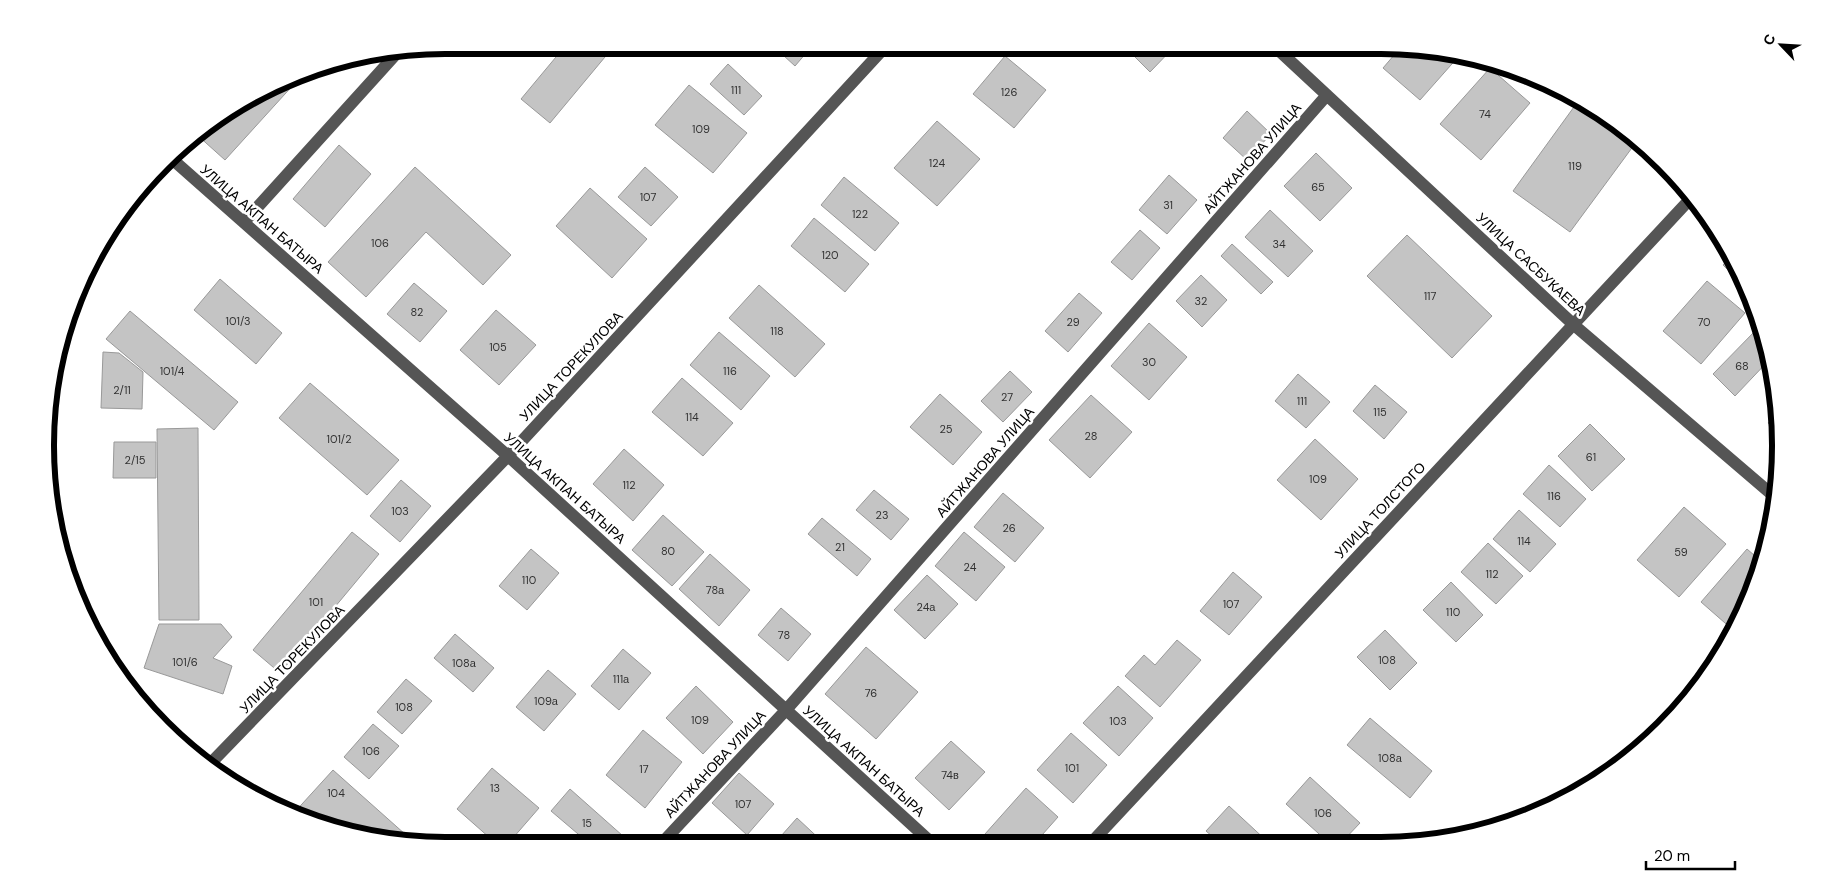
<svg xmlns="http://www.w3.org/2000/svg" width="1826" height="891" font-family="'DM Sans',sans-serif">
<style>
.building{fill:#c4c4c4;stroke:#999}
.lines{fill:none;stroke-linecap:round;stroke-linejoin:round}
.minor{stroke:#555;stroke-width:12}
.labels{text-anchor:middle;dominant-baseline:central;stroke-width:5;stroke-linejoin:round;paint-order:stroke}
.number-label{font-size:11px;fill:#313131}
.street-label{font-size:14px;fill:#000;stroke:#fff}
.rim{fill:none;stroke:#000;stroke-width:6}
</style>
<rect width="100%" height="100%" fill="#fff"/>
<path class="building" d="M472 45H493L484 56Z
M566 45H615L550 123 521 99Z
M772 45H813L795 66Z
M1031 45H1047L1040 53Z
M1123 45H1176L1150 72Z
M1401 47 1454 52 1459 56 1420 100 1383 68Z
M1005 56 1046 90 1014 128 973 94Z
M728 64 762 96 744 115 710 84Z
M1490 68 1530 103 1481 160 1440 124Z
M305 72 225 160 196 134 201 128Z
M689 85 747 133 713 173 655 125Z
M1579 100 1603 113 1637 141 1570 232 1513 191Z
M1247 111 1271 134 1247 160 1223 138Z
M937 121 980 159 937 206 894 168Z
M339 145 371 174 325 227 293 199Z
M1316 153 1352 188 1320 221 1284 186Z
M415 167 511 255 483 285 426 232 366 297 328 262Z
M645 167 678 197 651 226 618 197Z
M1169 175 1197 200 1167 234 1139 210Z
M844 177 899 223 875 251 821 205Z
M590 188 647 239 612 278 556 226Z
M1270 210 1313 251 1288 277 1245 237Z
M814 218 869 264 845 292 791 246Z
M1140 230 1160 248 1132 280 1111 262Z
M1407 235 1492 316 1452 358 1367 276Z
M1232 244 1273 282 1261 294 1221 256Z
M1731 256 1750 292 1723 265Z
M1201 275 1227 300 1202 327 1176 301Z
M220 279 282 333 256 364 194 310Z
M1707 281 1745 313 1701 364 1663 331Z
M414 283 447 311 420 342 387 314Z
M759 285 825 344 795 377 729 318Z
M1079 293 1102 313 1068 352 1045 331Z
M496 310 536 345 499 385 460 350Z
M130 311 238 402 214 430 106 339Z
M1149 323 1187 357 1149 400 1111 366Z
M1756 330 1765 339 1771 358 1735 396 1713 374Z
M719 332 770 376 741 410 690 365Z
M103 352 119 353 143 372 142 409 101 408Z
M1010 371 1032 392 1003 422 981 401Z
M1298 374 1330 402 1306 428 1275 401Z
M682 378 733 423 703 456 652 412Z
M310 383 399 460 367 495 279 418Z
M1375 385 1407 412 1384 439 1353 411Z
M940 394 982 432 953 465 910 427Z
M1091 395 1132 432 1090 478 1049 440Z
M1778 412 1780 433 1768 423Z
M1590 424 1625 459 1592 491 1558 456Z
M198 428 199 620H159L157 429Z
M1315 439 1358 479 1321 520 1277 480Z
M114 442H156V478H113Z
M624 449 664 485 633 521 593 484Z
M1549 465 1586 499 1560 527 1523 494Z
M401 480 431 506 400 542 370 516Z
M874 490 909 519 891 540 856 510Z
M1003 493 1044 528 1015 562 974 527Z
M1684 507 1726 544 1679 597 1637 560Z
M1519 510 1556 544 1530 572 1493 539Z
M663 515 704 552 672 586 632 550Z
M822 518 871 559 857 576 808 534Z
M352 532 379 554 280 673 253 650Z
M964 532 1005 567 976 601 935 566Z
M1488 543 1523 576 1496 604 1461 572Z
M531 549 559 573 527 610 499 586Z
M1747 549 1762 562 1750 599 1733 630 1701 602Z
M710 554 750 590 719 626 679 589Z
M1233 572 1262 597 1229 635 1200 611Z
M927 575 958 604 925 639 894 610Z
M1451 582 1483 615 1456 642 1423 610Z
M781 608 811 634 788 661 758 635Z
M159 624H221L232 637 213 658 232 666 223 694 144 668Z
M1385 630 1417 663 1390 690 1357 657Z
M455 634 494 668 473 692 434 658Z
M1177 640 1201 660 1160 707 1125 676 1144 655 1155 665Z
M866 647 918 692 876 739 825 694Z
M623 649 651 673 619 710 591 686Z
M548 670 576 694 544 731 516 707Z
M406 679 432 701 402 734 377 712Z
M696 686 733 722 703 754 666 718Z
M1118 686 1153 718 1119 756 1083 723Z
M1370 718 1432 771 1410 798 1347 745Z
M373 724 399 746 369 779 344 757Z
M643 730 682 762 645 808 606 775Z
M1071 733 1107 765 1073 803 1037 770Z
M951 741 985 772 949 810 915 778Z
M492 768 539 808 506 846H499L457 809Z
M333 770 415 843 367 838 292 815Z
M739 773 774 804 747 835 712 803Z
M1310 777 1360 823 1341 843H1329L1286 804Z
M1026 788 1058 817 1034 844H996L985 834Z
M570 789 623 836 615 845H591L551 811Z
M1229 806 1269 843H1220L1206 831Z
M797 818 826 845H773Z"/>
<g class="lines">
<path class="minor" d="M1273 45 1574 325 1776 498
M172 159 508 456 933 844
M244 222 397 53
M208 766 508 456 887 45
M1090 844 1692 197
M660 845 786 710 1327 95"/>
</g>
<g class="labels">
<g class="number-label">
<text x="736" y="90">111</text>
<text x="1009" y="92">126</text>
<text x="1485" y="114">74</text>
<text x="701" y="129">109</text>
<text x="937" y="163">124</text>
<text x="1575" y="166">119</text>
<text x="1318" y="187">65</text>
<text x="648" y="197">107</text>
<text x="1168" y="205">31</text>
<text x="860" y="214">122</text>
<text x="380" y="243">106</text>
<text x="1279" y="244">34</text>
<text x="830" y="255">120</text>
<text x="1430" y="296">117</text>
<text x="1201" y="301">32</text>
<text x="417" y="312">82</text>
<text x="238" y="321">101/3</text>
<text x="1073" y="322">29</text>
<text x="1704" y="322">70</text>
<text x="777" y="331">118</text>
<text x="498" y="347">105</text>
<text x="1149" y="362">30</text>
<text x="1742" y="366">68</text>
<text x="172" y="371">101/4</text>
<text x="730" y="371">116</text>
<text x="122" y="390">2/11</text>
<text x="1007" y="397">27</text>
<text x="1302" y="401">111</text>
<text x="1380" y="412">115</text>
<text x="692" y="417">114</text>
<text x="946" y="429">25</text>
<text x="1091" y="436">28</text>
<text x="339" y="439">101/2</text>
<text x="1591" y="457">61</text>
<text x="135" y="460">2/15</text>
<text x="1318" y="479">109</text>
<text x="629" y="485">112</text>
<text x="1554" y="496">116</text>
<text x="400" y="511">103</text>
<text x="882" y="515">23</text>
<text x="1009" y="528">26</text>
<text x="1524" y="541">114</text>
<text x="840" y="547">21</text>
<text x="668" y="551">80</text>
<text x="1681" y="552">59</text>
<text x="970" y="567">24</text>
<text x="1492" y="574">112</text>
<text x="529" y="580">110</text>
<text x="715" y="590">78а</text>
<text x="316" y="602">101</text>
<text x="1231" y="604">107</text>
<text x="926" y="607">24а</text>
<text x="1453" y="612">110</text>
<text x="784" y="635">78</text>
<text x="1387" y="660">108</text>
<text x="185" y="662">101/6</text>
<text x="464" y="663">108а</text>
<text x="621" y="679">111а</text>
<text x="871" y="693">76</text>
<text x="546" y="701">109а</text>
<text x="404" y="707">108</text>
<text x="700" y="720">109</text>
<text x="1118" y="721">103</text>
<text x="371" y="751">106</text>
<text x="1390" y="758">108а</text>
<text x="1072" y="768">101</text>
<text x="644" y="769">17</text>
<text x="950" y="775">74в</text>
<text x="495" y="788">13</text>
<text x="336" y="793">104</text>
<text x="743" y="804">107</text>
<text x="1323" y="813">106</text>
<text x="587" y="823">15</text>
</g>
<g class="street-label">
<text transform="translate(1252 158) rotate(-49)">АЙТЖАНОВА УЛИЦА</text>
<text transform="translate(262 219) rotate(41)">УЛИЦА АКПАН БАТЫРА</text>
<text transform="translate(1531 264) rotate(43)">УЛИЦА САСБУКАЕВА</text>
<text transform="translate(571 366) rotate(-47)">УЛИЦА ТОРЕКУЛОВА</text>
<text transform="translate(985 462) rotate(-49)">АЙТЖАНОВА УЛИЦА</text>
<text transform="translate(565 488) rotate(42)">УЛИЦА АКПАН БАТЫРА</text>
<text transform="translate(1380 510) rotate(-47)">УЛИЦА ТОЛСТОГО</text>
<text transform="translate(292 659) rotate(-46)">УЛИЦА ТОРЕКУЛОВА</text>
<text transform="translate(864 761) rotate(42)">УЛИЦА АКПАН БАТЫРА</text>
<text transform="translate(715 764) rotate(-47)">АЙТЖАНОВА УЛИЦА</text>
</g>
</g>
<path d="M0 0H1826V891H0ZM445 54H1381A391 391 0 0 1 1772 445V446A391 391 0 0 1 1381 837H445A391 391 0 0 1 54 446V445A391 391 0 0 1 445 54Z" fill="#fff" fill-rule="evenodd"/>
<path class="rim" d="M445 54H1381A391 391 0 0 1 1772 445V446A391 391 0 0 1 1381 837H445A391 391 0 0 1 54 446V445A391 391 0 0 1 445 54Z"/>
<g transform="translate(1781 45) rotate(295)" stroke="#ffffff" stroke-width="4" paint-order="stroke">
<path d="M0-4L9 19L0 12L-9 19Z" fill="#000000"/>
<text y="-8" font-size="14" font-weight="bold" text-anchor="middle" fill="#000000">С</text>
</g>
<path d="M1646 861v8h89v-8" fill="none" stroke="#000000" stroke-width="2.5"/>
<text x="1654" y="861" font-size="15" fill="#000000" stroke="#ffffff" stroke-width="4" paint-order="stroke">20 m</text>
</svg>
